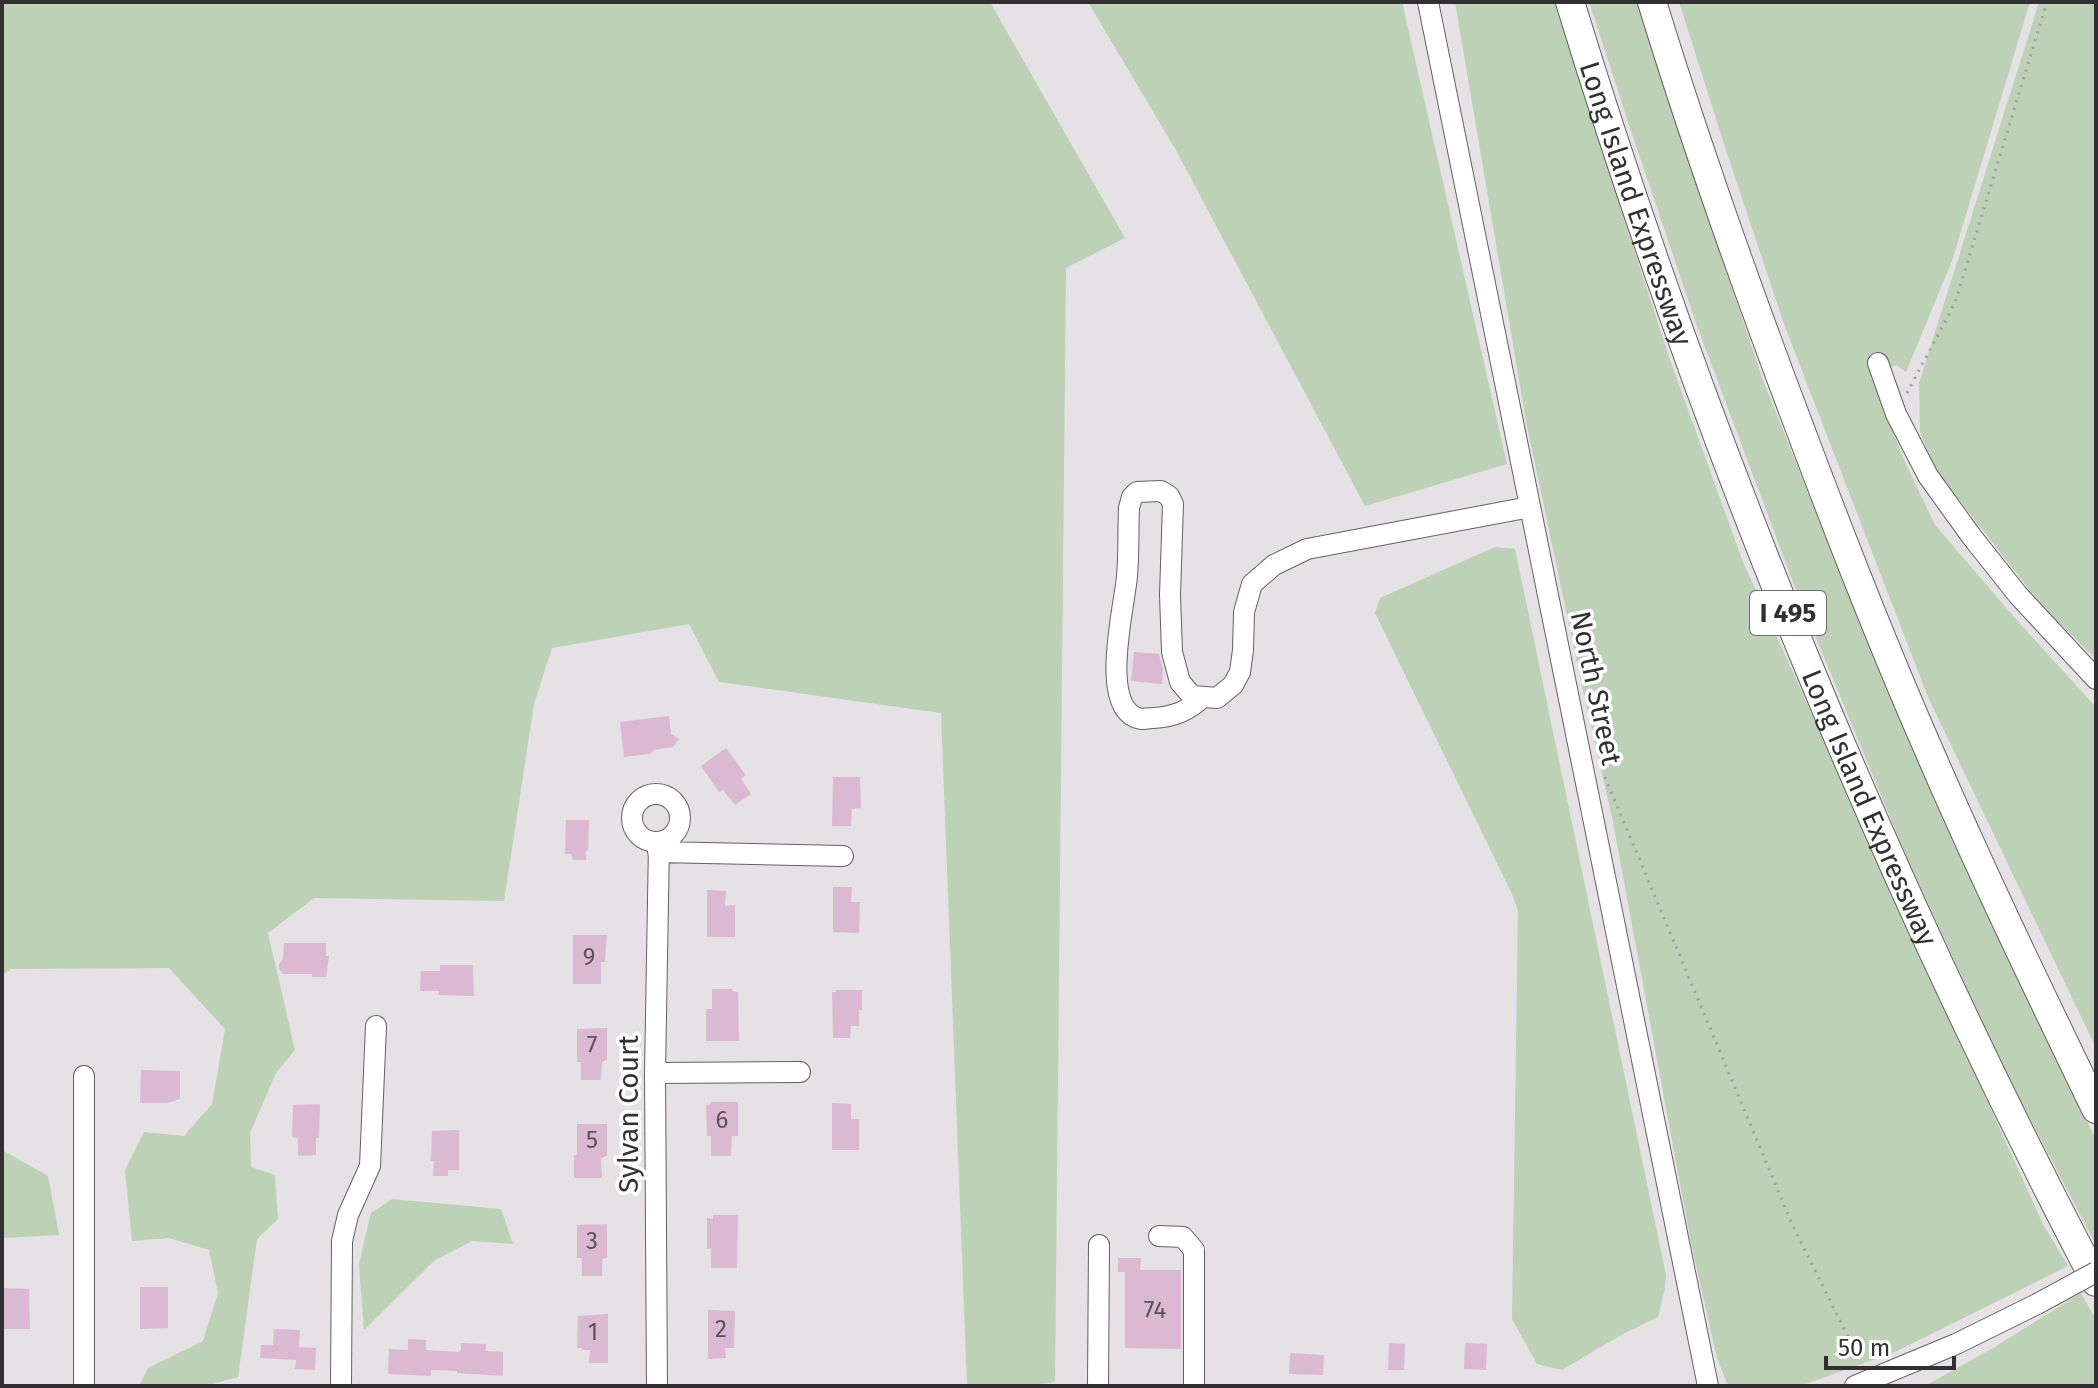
<svg xmlns="http://www.w3.org/2000/svg" width="2098" height="1388" font-family="'Fira Sans',sans-serif">
<style>
.green{fill:#bcd1b5}
.building{fill:#dbb9d2}
.lines{fill:none;stroke-linecap:round;stroke-linejoin:round}
.minor-casing{stroke:#646063;stroke-width:22}
.highway-casing{stroke:#646063;stroke-width:30}
.path{stroke:#a29ea1;stroke-width:3;stroke-dasharray:2 6;stroke-linecap:butt}
.minor{stroke:#fff;stroke-width:20}
.highway{stroke:#fff;stroke-width:28}
.minor-bridge-casing{stroke:#646063;stroke-width:22;stroke-linecap:butt}
.minor-bridge{stroke:#fff;stroke-width:20}
.labels{text-anchor:middle;dominant-baseline:central;stroke-width:7;stroke-linejoin:round;paint-order:stroke}
.number-label{font-size:24px;fill:#5c525a}
.shield{fill:#fff;stroke:#706e70;stroke-width:2}
.shield-label{font-size:26px;font-weight:bold;fill:#323032}
.street-label{font-size:28px;fill:#323032;stroke:#fff}
</style>
<rect width="100%" height="100%" fill="#e6e1e5"/>
<path class="green" d="M2 2H990L1125 238 1066 268 1055 1382 1029 1386H967L941 713 719 682 689 624 552 648 534 704 504 901 314 898 268 933 295 1050 276 1073 250 1133 251 1167 275 1175 278 1219 257 1239 238 1377 205 1386H139L148 1368 203 1341 218 1293 209 1250 169 1238 132 1241 125 1170 144 1132 184 1136 212 1104 225 1029 169 968 11 969 2 975Z
M1088 2H1402L1507 464 1365 506 1177 152Z
M1455 2H1554L1669 357 1743 562 2043 1224 2068 1266 1895 1352 1800 1386H1732L1727 1383 1717 1358 1691 1243 1612 817 1583 691 1526 421Z
M1589 2H1637L1658 69 1764 383 1874 657 1995 930 2096 1140V1245L2005 1071 1906 856 1793 582 1696 323 1629 125Z
M1679 2H2030L1952 261 1906 372 1896 365 1871 377 1905 462 1935 525 2021 625 2096 707V1048L1928 697 1784 324 1734 175Z
M2039 2H2096V659L2042 606 1935 469 1920 432 1919 383Z
M1495 547 1515 549 1666 1275 1665 1288 1658 1317 1621 1335 1562 1370 1537 1364 1512 1319 1518 911 1512 894 1375 613 1380 598Z
M2 1150 48 1176 59 1235 2 1238Z
M392 1199 501 1209 513 1244 472 1241 435 1260 364 1330 359 1264 371 1213Z
M2081 1293 2096 1320V1386H1925L1993 1348Z"/>
<path class="building" d="M1134 652 1159 654 1163 669 1162 684 1131 681Z
M669 716 671 734 679 739 673 747 654 750 650 754 624 757 620 722Z
M726 748 746 775 741 779 751 794 735 805 723 790 719 792 701 766Z
M833 777H860L861 808 852 809 851 826H832Z
M566 820H589L588 851H586V860H573L571 854H565Z
M833 887H852L851 902H860L859 933 833 932Z
M707 890 726 891 725 906 735 905V937H707Z
M573 935H607L605 962H601V984H573Z
M284 943H326V956H329L326 977H312V974H283L279 969V964L283 959Z
M440 965H473L474 996 438 995 439 991H420L421 971H440Z
M712 989H732V991L738 992 739 1041H706V1009H712Z
M836 990H862V1010H859V1026H851L850 1038H833L832 992H836Z
M607 1028V1060L602 1062 601 1080H581V1062H577V1029Z
M141 1070 180 1071V1099L167 1103H140Z
M711 1102H738V1136H732L731 1156H711V1136H707L706 1105 711 1104Z
M832 1103 851 1104V1119H859V1150H832Z
M320 1104 319 1138H316V1155L298 1156V1138L292 1137 293 1105Z
M577 1124H607V1156L601 1158 602 1178H574V1155H577Z
M459 1130V1170H448V1176H433L434 1161H431L432 1131Z
M713 1215H738L737 1268H711V1248L707 1249V1218L713 1219Z
M607 1224V1258L602 1259V1276H582V1258H577V1225Z
M1118 1258H1141L1140 1270H1181V1349L1125 1348V1272H1118Z
M140 1287H168V1328L140 1329Z
M4 1288 29 1289 30 1329H3Z
M708 1310 735 1311 734 1348H725L726 1358 708 1359Z
M608 1314V1363H589L590 1350H582V1348H577L578 1316Z
M274 1329 300 1330 299 1347 316 1348 315 1370 295 1369 296 1360 260 1358 261 1345H273Z
M408 1339 426 1340V1350L458 1352 461 1350V1343L486 1344V1351L503 1352V1376L457 1373V1371L431 1370V1376L388 1374 389 1349 408 1350Z
M1389 1343 1405 1344 1404 1370H1388Z
M1465 1343 1487 1344 1486 1370 1464 1369Z
M1290 1353 1324 1355 1323 1375 1289 1374Z"/>
<g class="lines">
<g class="minor-casing">
<path id="minor" d="M1428 2 1708 1386
M1878 363 1896 414 1928 476 1972 537 2018 595 2096 679
M1203 697C1188 711 1174 717 1153 718 1149 718 1145 719 1141 719 1097 711 1125 605 1127 576 1129 553 1128 531 1129 508L1132 497 1137 492 1161 491 1169 496 1173 504 1170 595 1172 652 1180 682 1192 696 1217 698 1233 685 1240 672 1243 650 1244 612 1252 584 1274 565 1307 549 1530 507
M632 818a24 24 0 1 1 48 0a24 24 0 1 1-48 0Z
M658 852 843 856
M655 1073 800 1072
M84 1076V1386
M1159 1236 1183 1237 1194 1250V1386
M341 1386 342 1241 348 1215 370 1166 376 1026
M657 1386 655 1073 659 843
M1098 1386 1099 1245
M1855 1386 1956 1344 2037 1304"/>
</g>
<g class="highway-casing">
<g id="highway">
<path id="s1" d="M1570 2C1704 440 1883 876 2096 1282"/>
<path d="M1652 2C1696 145 1746 286 1799 426 1839 533 1881 641 1927 746 1980 869 2038 989 2096 1109"/>
</g>
</g>
<path class="path" d="M1907 393 1955 303 2047 2
M1605 777 1792 1224 1861 1363"/>
<use href="#minor" class="minor"/>
<use href="#highway" class="highway"/>
<g class="minor-bridge-casing">
<path id="minor-bridge" d="M2037 1304 2096 1272"/>
</g>
<use href="#minor-bridge" class="minor-bridge"/>
</g>
<g class="labels">
<g class="number-label">
<text x="589" y="957">9</text>
<text x="592" y="1045">7</text>
<text x="722" y="1120">6</text>
<text x="592" y="1140">5</text>
<text x="592" y="1241">3</text>
<text x="1155" y="1310">74</text>
<text x="721" y="1329">2</text>
<text x="593" y="1332">1</text>
</g>
<rect class="shield" x="1750" y="591" width="76" height="44" rx="6"/>
<g class="shield-label">
<text x="1788" y="613">I 495</text>
</g>
<g class="street-label">
<text stroke="none"><textPath href="#s1" startOffset="212">Long Island Expressway</textPath></text>
<text transform="translate(1596 688) rotate(78)">North Street</text>
<text stroke="none"><textPath href="#s1" startOffset="860">Long Island Expressway</textPath></text>
<text transform="translate(628 1114) rotate(-90)">Sylvan Court</text>
</g>
</g>
<rect width="2098" height="1388" fill="none" stroke="#323032" stroke-width="8"/>
<path d="M1826 1356v12h128v-12" fill="none" stroke="#323032" stroke-width="4"/>
<text x="1838" y="1356" font-size="24" fill="#323032" stroke="#ffffff" stroke-width="6" paint-order="stroke">50 m</text>
</svg>
